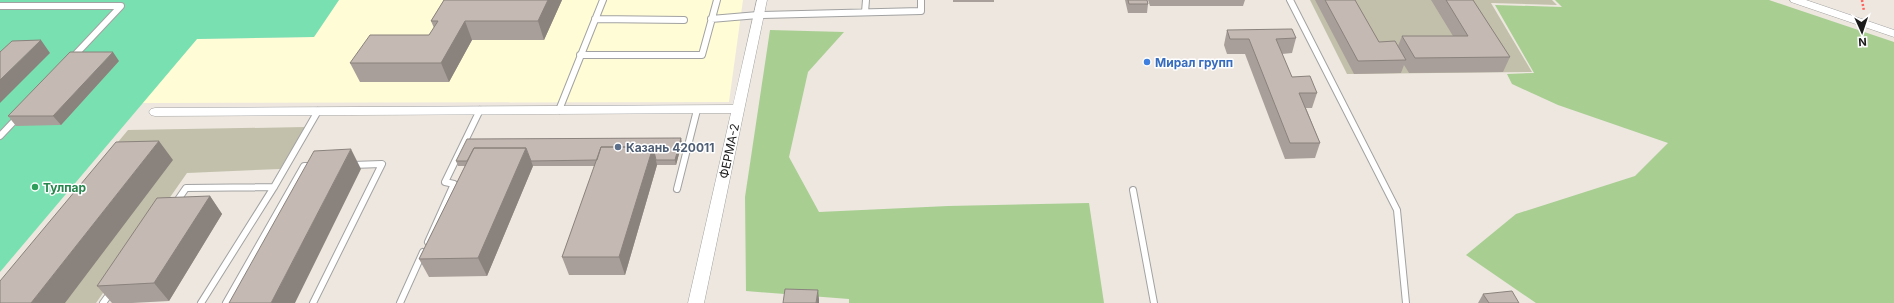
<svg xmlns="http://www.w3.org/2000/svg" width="1894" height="303" font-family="Inter,sans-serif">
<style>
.education{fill:#fffcd6}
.construction{fill:#c2c0ab}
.forest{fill:#a8ce92}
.pitch{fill:#79e1b1}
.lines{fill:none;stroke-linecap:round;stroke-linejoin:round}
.lane-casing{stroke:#a2a2a2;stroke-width:8}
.street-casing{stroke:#a2a2a2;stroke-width:1}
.path{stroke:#ff635e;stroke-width:2.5;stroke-dasharray:2 2;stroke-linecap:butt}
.lane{stroke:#fff;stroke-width:6}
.street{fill:#fff;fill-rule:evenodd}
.wall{fill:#a99f9a}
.shaded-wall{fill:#8a827d}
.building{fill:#c5b9b3;stroke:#8a827d}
.shop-dot{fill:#3f7fe0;stroke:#fff;stroke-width:1.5}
.service-dot{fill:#5c6f8a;stroke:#fff;stroke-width:1.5}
.leisure-dot{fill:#2e9e5b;stroke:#fff;stroke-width:1.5}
.labels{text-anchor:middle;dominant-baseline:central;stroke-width:3;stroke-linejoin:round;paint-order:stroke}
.shop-label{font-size:12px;font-weight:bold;fill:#366cbe;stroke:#fff;text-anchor:start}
.service-label{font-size:12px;font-weight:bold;fill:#4e5e75;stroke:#fff;text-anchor:start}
.street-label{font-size:12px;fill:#1b1b1b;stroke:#fff}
.leisure-label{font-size:12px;font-weight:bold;fill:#27864d;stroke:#fff;text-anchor:start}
</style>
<rect width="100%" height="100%" fill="#ede7df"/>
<path class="education" d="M339 0H743L729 102 142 103 197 39 314 37Z"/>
<path class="construction" d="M1310 0H1552L1557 5 1491 3 1532 72 1347 74Z
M306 127 280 169 187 173 96 303H0V284L128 130Z"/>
<path class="forest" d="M1555 0H1769L1894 42V303H1536L1466 255 1516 214 1635 176 1668 143 1558 105 1512 84 1507 74 1534 73 1495 5 1562 7Z
M770 30 844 32 808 72 789 157 819 212 948 206 1089 203 1104 303H849V299L746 291 745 197Z"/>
<path class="pitch" d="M0 0H339L314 37 197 39 0 272Z"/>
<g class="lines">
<g class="lane-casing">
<path id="lane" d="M1290 0 1397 210 1406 303
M0 6H121L73 57
M865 12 866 0
M595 19 684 20
M711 19 758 15 921 11V0
M580 55H702L717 0
M559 110 603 0
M0 136 18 117
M677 189 697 110
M1133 190 1154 303
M175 204 186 188 274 187
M428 242 454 184 445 182 480 110
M103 303 111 292
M201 303 274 187 318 111
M226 303 304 166H313
M313 303 382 164 352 165
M400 303 423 252"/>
</g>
<g class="street-casing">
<path id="street" d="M757 0H767L704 303H688L731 113 155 116 151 115 149 112 151 109 155 108 733 105Z
M1790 0H1806L1894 30V37L1791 2Z"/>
</g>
<path class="path" d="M1862 0 1864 11"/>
<use href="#lane" class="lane"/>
<use href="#street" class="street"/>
</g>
<path class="wall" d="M444 0H562L544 40H472L449 82H360L350 63 429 35 434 28 431 21Z
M953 0H994V2H953Z
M1125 0H1147L1148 4 1147 13H1128Z
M1148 0H1245L1243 6H1150Z
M1315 0H1355L1379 42 1398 46 1402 36H1453L1431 0H1473L1510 57 1503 72 1409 73 1404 65 1401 73 1354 74Z
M1227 30 1296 38 1292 53 1282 54 1292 77 1317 93 1312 108H1306L1320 143 1315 158 1285 159 1245 54H1227L1224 45Z
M119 61 61 125 16 126 8 116Z
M682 143 676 165H657L625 275H569L562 257 595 166H533L487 276 429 277 419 259 465 166H458L456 161Z
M210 196 222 214 169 301 132 303H112L97 286Z
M1483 294 1519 303H1478Z"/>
<path class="shaded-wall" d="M548 0H562L544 40 538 21Z
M465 21 472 40 449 82 441 63Z
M41 40 50 53 0 103V80Z
M113 52 119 61 61 125 53 116Z
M681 138 682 143 676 165 675 160Z
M159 141 173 160 65 303H31Z
M653 147 657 165 625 275 619 257Z
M526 148 533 166 487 276 478 258Z
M351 149 361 169 295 303H271Z
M210 196 222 214 169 301 154 283Z
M818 290 819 299V303H816Z"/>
<path class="building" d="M444 0H548L538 21H465L441 63H350L370 35H429L438 21H431Z
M1128 0H1147L1148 4H1129Z
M1325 0H1355L1379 42 1395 41 1406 60 1358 61Z
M1446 0H1473L1510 57 1415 58 1402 36H1468Z
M1292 29 1296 38 1276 39 1292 77 1310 76 1317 93H1299L1320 143H1290L1249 39H1230L1227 30Z
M41 40 0 80V52L12 41Z
M70 52H113L53 116H8Z
M681 138 675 160H656L653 147H601L597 160 531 161 526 148H474L467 161H456L467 139Z
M159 141 31 303H0V281L116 142Z
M601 147H653L619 257H562Z
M474 148H526L478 258 419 259Z
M351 149 271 303H229L314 151Z
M210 196 154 283 97 286 157 198Z
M785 289 818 290 816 303H783Z
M1512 291 1519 303H1489L1483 294Z"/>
<circle class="shop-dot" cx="1147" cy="62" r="4"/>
<circle class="service-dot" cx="618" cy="147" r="4"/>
<circle class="leisure-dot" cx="35" cy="187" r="4"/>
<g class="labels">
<g class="shop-label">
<text x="1155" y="62">Мирал групп</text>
</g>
<g class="service-label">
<text x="626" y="147">Казань 420011</text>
</g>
<g class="street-label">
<text transform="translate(729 151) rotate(-78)">ФЕРМА-2</text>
</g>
<g class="leisure-label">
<text x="43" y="187">Тулпар</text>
</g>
</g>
<g transform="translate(1862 32) rotate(177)" stroke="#ffffff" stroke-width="3" paint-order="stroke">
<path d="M0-3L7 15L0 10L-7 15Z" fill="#1b1b1b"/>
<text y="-6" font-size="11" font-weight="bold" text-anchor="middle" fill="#1b1b1b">N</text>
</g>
</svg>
